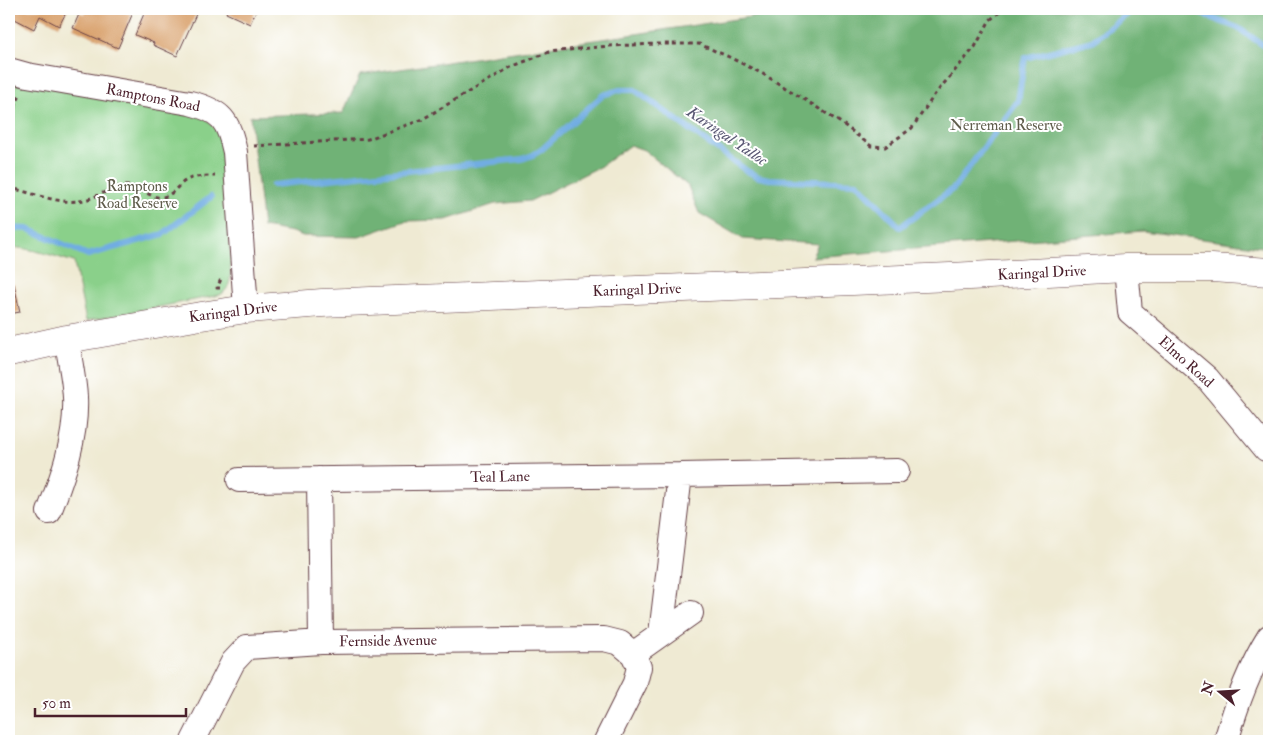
<svg xmlns="http://www.w3.org/2000/svg" width="1278" height="750" font-family="'IM FELL Double Pica',serif">
<style>
.green{fill:#8ad08a;stroke:#6a785a}
.forest{fill:#6fb276;stroke:#5c6850}
.lines{fill:none;stroke-linecap:round;stroke-linejoin:round}
.stream{stroke:#71ade2;stroke-width:6}
.building{fill:#d69a60}
.minor-casing{stroke:#633d44;stroke-width:26}
.primary-casing{stroke:#633d44;stroke-width:29}
.path{stroke:#633d44;stroke-width:3;stroke-dasharray:4 4;stroke-linecap:butt}
.minor{stroke:#fff;stroke-width:24}
.primary{stroke:#fff;stroke-width:28}
.labels{text-anchor:middle;dominant-baseline:central;stroke-width:4;stroke-linejoin:round;paint-order:stroke}
.street-label{font-size:15px;fill:#4a1f2b;stroke:#fff}
.park-label{font-size:15px;fill:#605d4c;stroke:#fff}
.water-label{font-size:16px;font-style:italic;fill:#5a5874;stroke:#fff}
</style>
<rect width="100%" height="100%" fill="#fff"/>
<filter id="ink" filterUnits="userSpaceOnUse"><feTurbulence type="fractalNoise" baseFrequency=".02" numOctaves="2"/><feDisplacementMap in="SourceGraphic" scale="10" xChannelSelector="R" yChannelSelector="G"/><feConvolveMatrix kernelMatrix="1 2 1 2 8 2 1 2 1" color-interpolation-filters="sRGB"/></filter>
<filter id="wash" filterUnits="userSpaceOnUse"><feTurbulence type="fractalNoise" baseFrequency=".0096" numOctaves="4" result="noise"/><feDisplacementMap in="SourceGraphic" scale="20" xChannelSelector="R" yChannelSelector="G"/><feGaussianBlur stdDeviation="1.12" result="paint"/><feColorMatrix in="noise" values="0 0 0 0 0 0 0 0 0 0 0 0 0 0 0 0 0 1.4 0 .05"/><feComposite in="paint" operator="in"/></filter>
<g filter="url(#wash)">
<rect width="100%" height="100%" fill="#efead3"/>
<path class="green" d="M18 80 201 114 222 135 231 261 230 280 228 287 224 292 220 295 86 321 74 262C54 256 31 248 9 247V99Z"/>
<path class="forest" d="M794 9H1269V248L1143 231 812 257 818 244 743 239 699 213 688 186 644 150 630 145 601 166 530 201 495 204 446 220 405 221 359 237 303 236 292 232 263 227 250 116 343 113 360 75 783 12Z"/>
<g class="lines">
<path class="stream" d="M1188 9 1238 28 1269 49
M273 185 522 159 533 155 541 150 603 95 619 90H635L747 171 759 177 769 179 857 183 900 227 954 188 1018 101 1025 58 1092 41 1134 9
M9 228 28 229 88 255 163 234 211 197"/>
</g>
<g id="blocks">
<path class="building" d="M16 9H68L59 26 40 16 34 29 11 17Z
M86 9H118L132 15 118 48 73 28 80 12 84 14Z
M146 9H189L197 12 177 56 153 45 154 43 135 35Z
M228 9H257L250 24 226 13Z
M14 284 20 312 9 314V285Z"/>
</g>
</g>
<g filter="url(#ink)">
<use href="#blocks" fill-opacity="0" stroke="#633d44" stroke-width="1"/>
<g class="lines">
<g class="minor-casing">
<path id="minor" d="M9 70 27 75 190 103C222 111 228 120 235 152L246 309
M1126 268 1130 312 1207 378 1266 449
M319 479 321 642
M239 480 680 475 897 471
M49 512C63 476 77 437 75 397 74 378 69 358 67 339
M661 634 680 475
M193 741 233 662 247 647 321 642 604 639 620 643 633 654
M606 741 635 683 639 667 633 654 691 613
M1226 741C1236 705 1249 669 1269 637"/>
</g>
<g class="primary-casing">
<path id="primary" d="M9 352 67 339 195 317 246 309 322 303 950 277 1126 268H1212L1269 272"/>
</g>
<path class="path" d="M1262 9 1269 14
M9 122 20 95
M254 146 368 139 421 120 511 67 549 52 609 46 656 44H699L727 56 763 74 807 101 844 125 871 146 885 147 912 128 935 94 975 47 990 20 1003 9
M9 188C33 192 59 206 84 200 99 197 112 186 127 186 141 186 150 199 163 197 173 195 177 186 185 181 193 176 205 176 215 176
M220 288H217L221 279"/>
<use href="#minor" class="minor"/>
<use href="#primary" class="primary"/>
</g>
</g>
<g class="labels">
<g class="street-label">
<text transform="translate(153 98) rotate(11)">Ramptons Road</text>
<text transform="translate(1042 273) rotate(-3)">Karingal Drive</text>
<text transform="translate(637 290) rotate(-2)">Karingal Drive</text>
<text transform="translate(233 312) rotate(-7)">Karingal Drive</text>
<text transform="translate(1186 362) rotate(42)">Elmo Road</text>
<text transform="translate(500 477) rotate(-1)">Teal Lane</text>
<text transform="translate(388 641) rotate(-1)">Fernside Avenue</text>
</g>
<g class="park-label">
<text x="1006" y="125">Nerreman Reserve</text>
<text x="137" y="186">Ramptons<tspan x="137" dy="17">Road Reserve</tspan></text>
</g>
<g class="water-label">
<text transform="translate(727 136) rotate(34)">Karingal Yalloc</text>
</g>
</g>
<rect width="1278" height="750" fill="none" stroke="#fff" stroke-width="30"/>
<g transform="translate(1220 692) rotate(288)" stroke="#ffffff" stroke-width="4" paint-order="stroke">
<path d="M0-4L9 19L0 12L-9 19Z" fill="#4a1f2b"/>
<text y="-8" font-size="14" font-weight="bold" text-anchor="middle" fill="#4a1f2b">N</text>
</g>
<path d="M35 708v8h151v-8" fill="none" stroke="#4a1f2b" stroke-width="2.5"/>
<text x="42" y="708" font-size="15" fill="#4a1f2b" stroke="#ffffff" stroke-width="4" paint-order="stroke">50 m</text>
</svg>
